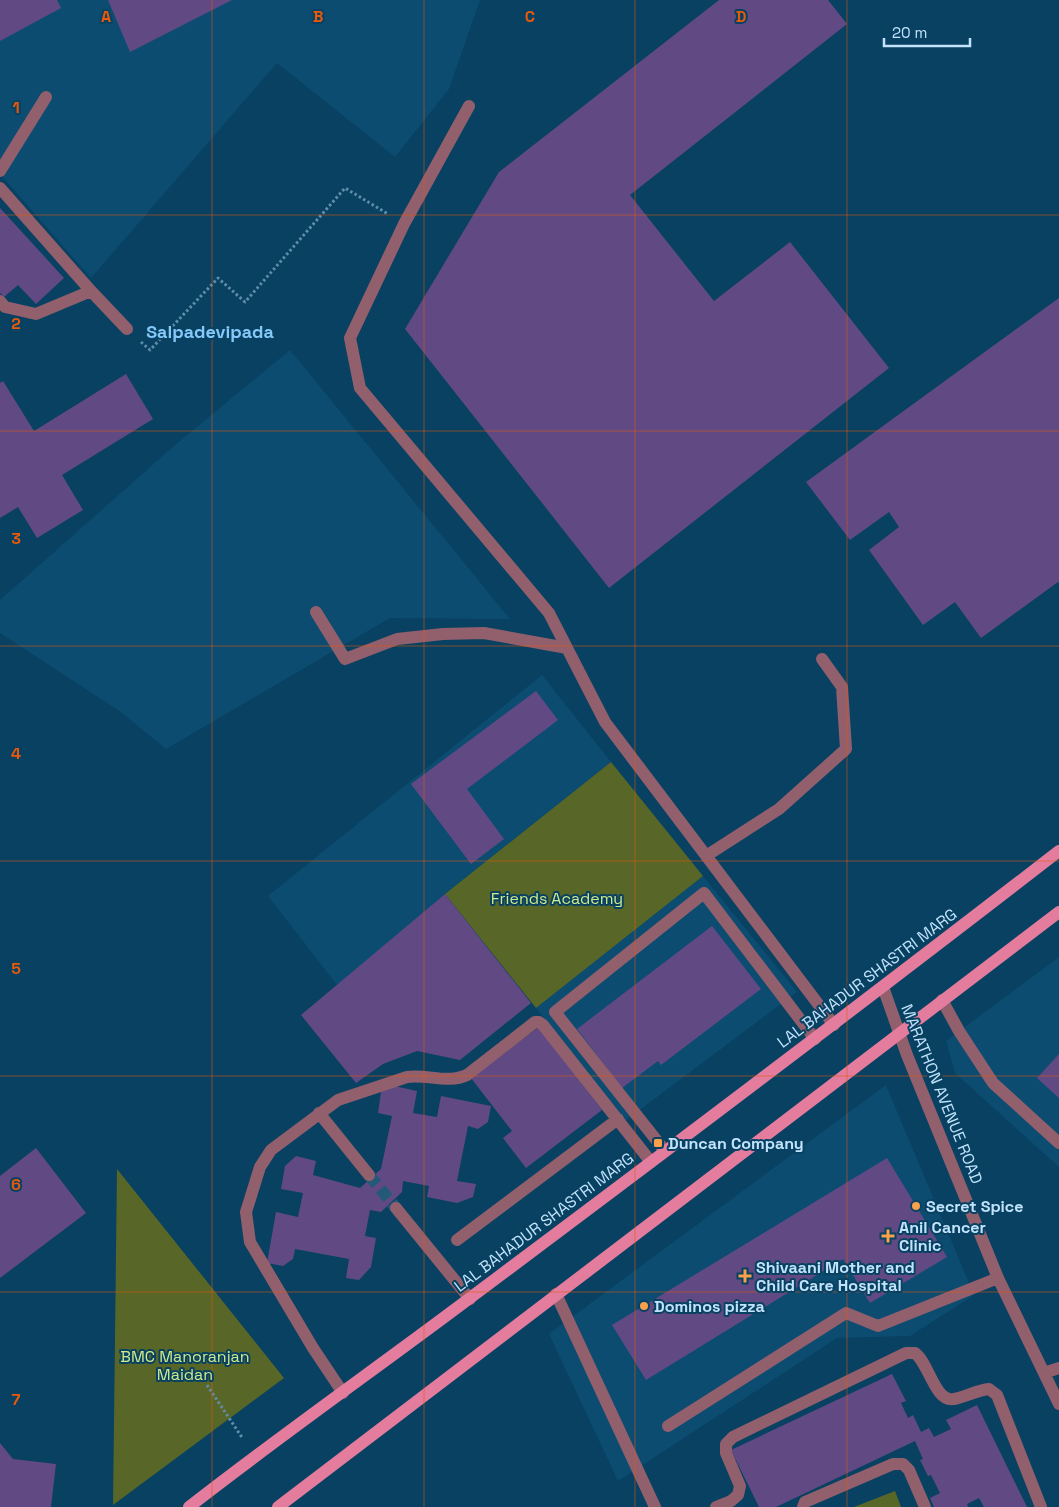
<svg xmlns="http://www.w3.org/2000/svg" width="1059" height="1507" font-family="'Space Grotesk',sans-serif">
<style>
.built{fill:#0c4c71}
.green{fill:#586727}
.building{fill:#614a84}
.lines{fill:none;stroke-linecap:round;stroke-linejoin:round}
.minor-tunnel{stroke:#245978;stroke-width:12;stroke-dasharray:12 6;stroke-linecap:butt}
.path{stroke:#608daa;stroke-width:3;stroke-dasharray:2.5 2.5;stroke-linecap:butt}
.minor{stroke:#925f6d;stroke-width:12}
.major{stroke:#e37c9d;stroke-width:12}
.grid{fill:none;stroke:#e8590c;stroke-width:1;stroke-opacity:0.55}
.poi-dot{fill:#f9a04c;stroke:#084161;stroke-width:2}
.labels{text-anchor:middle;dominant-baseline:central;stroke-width:4;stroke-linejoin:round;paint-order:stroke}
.park-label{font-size:16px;fill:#d0e989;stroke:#084161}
.street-label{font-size:16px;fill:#c2e3fc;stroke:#084161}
.poi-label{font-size:16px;font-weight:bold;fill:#c2e3fc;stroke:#084161;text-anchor:start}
.neighbourhood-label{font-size:18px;font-weight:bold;fill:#85c9fa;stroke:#084161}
.grid-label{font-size:16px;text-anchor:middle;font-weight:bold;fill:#e8590c;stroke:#084161;stroke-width:4;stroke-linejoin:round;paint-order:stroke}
</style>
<rect width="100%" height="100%" fill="#084161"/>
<path class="built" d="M0 0H480L449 89 395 157 277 63 91 278 0 174Z
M290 350 510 619 390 618 166 749 121 712 0 633V600L175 445Z
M542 675 611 762 445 894 337 985 268 896Z
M703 876 797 992 625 1121 536 1008Z
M1059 957V1167L955 1073 946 1041Z
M886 1085 974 1295 910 1336 837 1338 618 1481 549 1334Z"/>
<path class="green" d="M611 762 703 876 536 1008 445 894Z
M117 1169 284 1378 113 1505Z
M895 1491 901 1507H854Z"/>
<path class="building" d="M0 0H57L61 8 0 41Z
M108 0H232L130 52Z
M719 0H828L847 24 630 195 714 301 790 242 889 368 609 588 405 329 499 172Z
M0 208 64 278 36 304 18 285 4 297 0 293Z
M1059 298V583L1058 582 981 638 955 602 923 625 869 550 899 527 889 512 850 540 806 482Z
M126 374 153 419 62 475 83 510 37 538 18 507 0 518V383L3 381 34 431Z
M536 691 558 720 467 789 504 839 471 864 411 784Z
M445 894 531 1003 460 1060 417 1051 383 1064 356 1083 301 1015Z
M712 926 761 989 661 1065 658 1061 622 1088 577 1029Z
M539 1027 602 1110 526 1168 503 1138 512 1131 471 1078Z
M1059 1054V1098L1037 1078Z
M394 1086 417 1091 413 1113 437 1117 441 1096 491 1106 488 1122 478 1129 468 1126 457 1181 476 1184 473 1197 457 1203 427 1197 429 1186 403 1181 402 1192 381 1212 370 1210 365 1236 376 1238 371 1267 359 1280 346 1278 349 1259 295 1249 293 1259 283 1266 267 1263 276 1212 298 1217 303 1193 281 1189 285 1166 296 1156 316 1161 313 1175 360 1188 381 1169 392 1116 378 1113 381 1092Z
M36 1148 86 1213 0 1278V1176Z
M887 1158 947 1257 870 1303 843 1259 646 1380 612 1325Z
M892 1374 906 1401 901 1403 908 1418 913 1415 921 1432 929 1428 934 1437 951 1429 946 1420 977 1405 1027 1507H984L979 1498 967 1504 968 1507H934L930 1498 940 1493 931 1475 928 1476 920 1460 923 1459 915 1441 776 1507H759L731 1450Z
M0 1443 13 1459 56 1464 51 1507H0Z"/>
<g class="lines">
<path class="minor-tunnel" d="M369 1175 396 1208"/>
<path class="path" d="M141 342 150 350 218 278 245 302 345 188 388 214
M207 1385 243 1439"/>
<path class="minor" d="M469 106 404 224 350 338 360 388 549 613 605 722 834 1025
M0 171 46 97
M0 188 91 291 127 329
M0 301 5 307 36 314 91 291
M316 612 345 659 397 639 443 634 484 633 567 648
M706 856 779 809 846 749 842 687 822 659
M883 987 907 1055 998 1278 1059 1404
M942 1000 959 1031 993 1083 1059 1143
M319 1113 369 1175
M665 1151 555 1012 704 893 815 1039
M396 1208 470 1299
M457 1240 618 1119
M556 1294 655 1507
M1044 1373 1059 1368
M343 1393 313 1348 250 1242 246 1212 260 1167 271 1150 338 1100 407 1077C427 1074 448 1084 467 1075L535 1022H539L543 1025 651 1162
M668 1426 846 1313 878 1326 998 1278
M716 1507 731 1501 738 1495 740 1486 726 1453V1444L733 1437 906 1353H915C929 1363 935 1403 954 1399 966 1397 977 1390 989 1389L997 1395 1041 1507
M803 1507 805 1502 893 1464H903L909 1470 925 1507"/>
<path class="major" d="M189 1507C281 1435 377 1368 470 1298 668 1150 864 1002 1059 851
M278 1507 1059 912"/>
</g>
<path class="grid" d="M212 0V1507M424 0V1507M635 0V1507M847 0V1507M0 215H1059M0 431H1059M0 646H1059M0 861H1059M0 1076H1059M0 1292H1059"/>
<g class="poi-dot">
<rect x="653" y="1138" width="10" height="10" rx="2.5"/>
<circle cx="916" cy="1206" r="5"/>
<path d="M885.5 1228.5h5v5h5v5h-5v5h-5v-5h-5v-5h5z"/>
<path d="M742.5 1268.5h5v5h5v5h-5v5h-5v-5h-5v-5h5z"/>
<circle cx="644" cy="1306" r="5"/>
</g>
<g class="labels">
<g class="park-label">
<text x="557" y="898">Friends Academy</text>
<text x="185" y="1356">BMC Manoranjan<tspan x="185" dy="18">Maidan</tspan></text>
</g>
<g class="street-label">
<text transform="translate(867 978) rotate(-37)">LAL BAHADUR SHASTRI MARG</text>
<text transform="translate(942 1094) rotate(68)">MARATHON AVENUE ROAD</text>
<text transform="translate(544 1222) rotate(-37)">LAL BAHADUR SHASTRI MARG</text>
</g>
<g class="poi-label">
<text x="668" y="1143">Duncan Company</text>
<text x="926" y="1206">Secret Spice</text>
<text x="899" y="1227">Anil Cancer<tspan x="899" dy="18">Clinic</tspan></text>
<text x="756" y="1267">Shivaani Mother and<tspan x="756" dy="18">Child Care Hospital</tspan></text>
<text x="654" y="1306">Dominos pizza</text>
</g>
<g class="neighbourhood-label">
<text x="210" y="331">Salpadevipada</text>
</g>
</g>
<g class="grid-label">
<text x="106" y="22">A</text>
<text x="318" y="22">B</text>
<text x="530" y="22">C</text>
<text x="741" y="22">D</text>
<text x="16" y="113">1</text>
<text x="16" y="329">2</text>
<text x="16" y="544">3</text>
<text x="16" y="759">4</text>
<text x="16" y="974">5</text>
<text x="16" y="1190">6</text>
<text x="16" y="1405">7</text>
</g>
<path d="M884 38v8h86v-8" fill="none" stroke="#c2e3fc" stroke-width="2.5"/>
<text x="892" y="38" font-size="15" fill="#c2e3fc" stroke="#084161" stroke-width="4" paint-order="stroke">20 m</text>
</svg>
